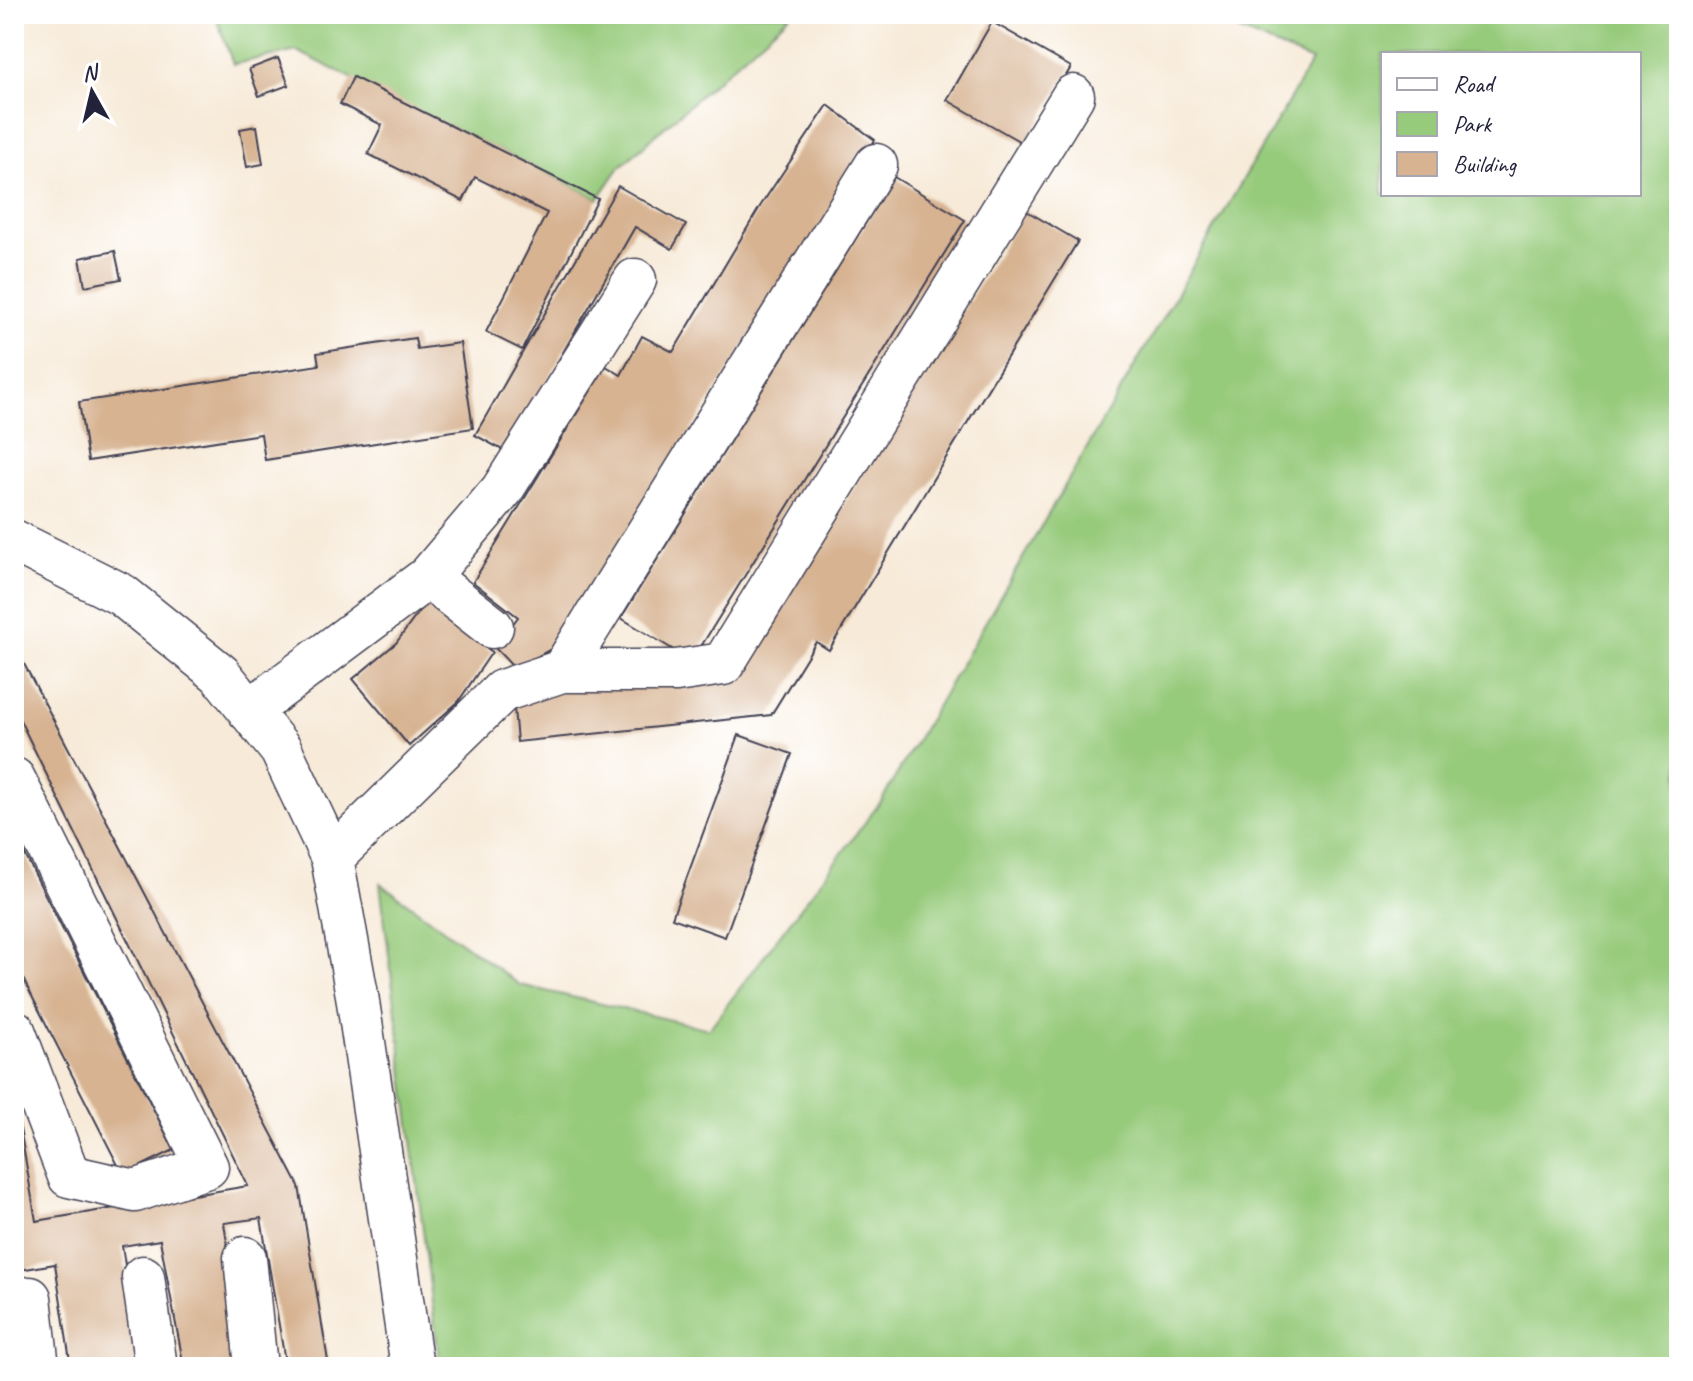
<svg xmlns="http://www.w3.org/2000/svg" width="1693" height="1381" font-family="Caveat,sans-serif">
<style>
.green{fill:#97cb7c;stroke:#5c765c;stroke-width:2;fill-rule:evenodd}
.building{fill:#d7b392}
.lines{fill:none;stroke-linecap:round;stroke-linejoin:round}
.minor-casing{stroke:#424053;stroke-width:45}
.minor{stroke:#fff;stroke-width:42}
</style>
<rect width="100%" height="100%" fill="#fff"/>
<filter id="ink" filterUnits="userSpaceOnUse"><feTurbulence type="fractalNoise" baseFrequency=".0125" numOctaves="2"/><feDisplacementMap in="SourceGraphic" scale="16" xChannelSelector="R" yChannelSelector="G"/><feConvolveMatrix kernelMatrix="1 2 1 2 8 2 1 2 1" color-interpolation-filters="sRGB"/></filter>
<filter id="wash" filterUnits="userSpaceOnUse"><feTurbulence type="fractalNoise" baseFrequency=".006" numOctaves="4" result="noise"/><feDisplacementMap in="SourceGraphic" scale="32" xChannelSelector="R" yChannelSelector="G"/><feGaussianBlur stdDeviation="1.8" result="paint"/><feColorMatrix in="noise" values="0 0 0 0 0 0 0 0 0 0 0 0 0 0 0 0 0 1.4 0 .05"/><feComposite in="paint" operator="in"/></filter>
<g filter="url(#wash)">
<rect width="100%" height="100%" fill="#f7ead8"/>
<path class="green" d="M215 14H791L620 167 598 199 297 51 233 64Z
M1200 14H1679V1367H440L380 883 520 985 709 1029 882 800 1312 61ZM1383 54H1639V194H1383Z"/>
<g id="blocks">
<path class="building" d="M992 22 1071 67 1026 145 947 100Z
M278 58 289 85 259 96 249 69Z
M353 77 598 199 522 350 486 332 547 213 475 177 463 201 368 154 382 125 340 104Z
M828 105 875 140 553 648 515 669 495 648 518 617 473 582 606 366 621 375 642 336 673 352 761 205Z
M257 126 263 164 247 167 240 129Z
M894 177 965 220 692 661 621 618Z
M618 186 686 225 672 249 635 227 506 452 475 435Z
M1025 210 1078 241 829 650 816 642 771 715 517 742 513 697 725 674 735 681Z
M115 251 121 279 85 286 80 258Z
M415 338 417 349 460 343 473 428 265 460 261 434 88 461 79 402 319 365 317 353Z
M427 601 492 652 458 702 409 746 353 679 396 643Z
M22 660 299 1186 329 1367H286L261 1218 224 1223 246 1367H184L160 1240 122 1246 141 1367H71L55 1264 14 1271V1094L36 1221 248 1186 14 708V664Z
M739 735 792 754 725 937 672 918Z
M14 833 174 1150 123 1175 14 961Z"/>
</g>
</g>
<g filter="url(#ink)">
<use href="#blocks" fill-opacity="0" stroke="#424053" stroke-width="2"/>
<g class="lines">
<g class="minor-casing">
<path id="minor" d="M14 541 122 595 220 674 281 750 332 858 357 995 412 1367
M428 577 492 627
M562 671H676L723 664 1073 96
M249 711 428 577 502 490 635 280
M14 779 207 1167 135 1191 69 1176 14 1031
M332 858 502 691 562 671 876 165
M245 1258 256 1367
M143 1277 156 1367
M30 1298 38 1367"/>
</g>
<use href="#minor" class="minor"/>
</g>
</g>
<rect width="1693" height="1381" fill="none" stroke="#fff" stroke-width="48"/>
<rect x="1381" y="52" width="260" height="144" fill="#ffffff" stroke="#a7a7b1" stroke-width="2"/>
<rect x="1397" y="78" width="40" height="12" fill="#ffffff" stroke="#a7a7b1" stroke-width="2"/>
<text x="1453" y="92" font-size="24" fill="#22223b">Road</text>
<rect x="1397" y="112" width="40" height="24" fill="#97cb7c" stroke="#a7a7b1" stroke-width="2"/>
<text x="1453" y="132" font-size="24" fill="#22223b">Park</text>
<rect x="1397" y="152" width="40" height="24" fill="#d7b392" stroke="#a7a7b1" stroke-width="2"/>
<text x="1453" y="172" font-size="24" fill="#22223b">Building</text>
<g transform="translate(92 92) rotate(352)" stroke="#ffffff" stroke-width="6" paint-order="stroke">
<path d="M0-6L14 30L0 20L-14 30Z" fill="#22223b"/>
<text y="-12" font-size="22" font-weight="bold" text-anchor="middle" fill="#22223b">N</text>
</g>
</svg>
